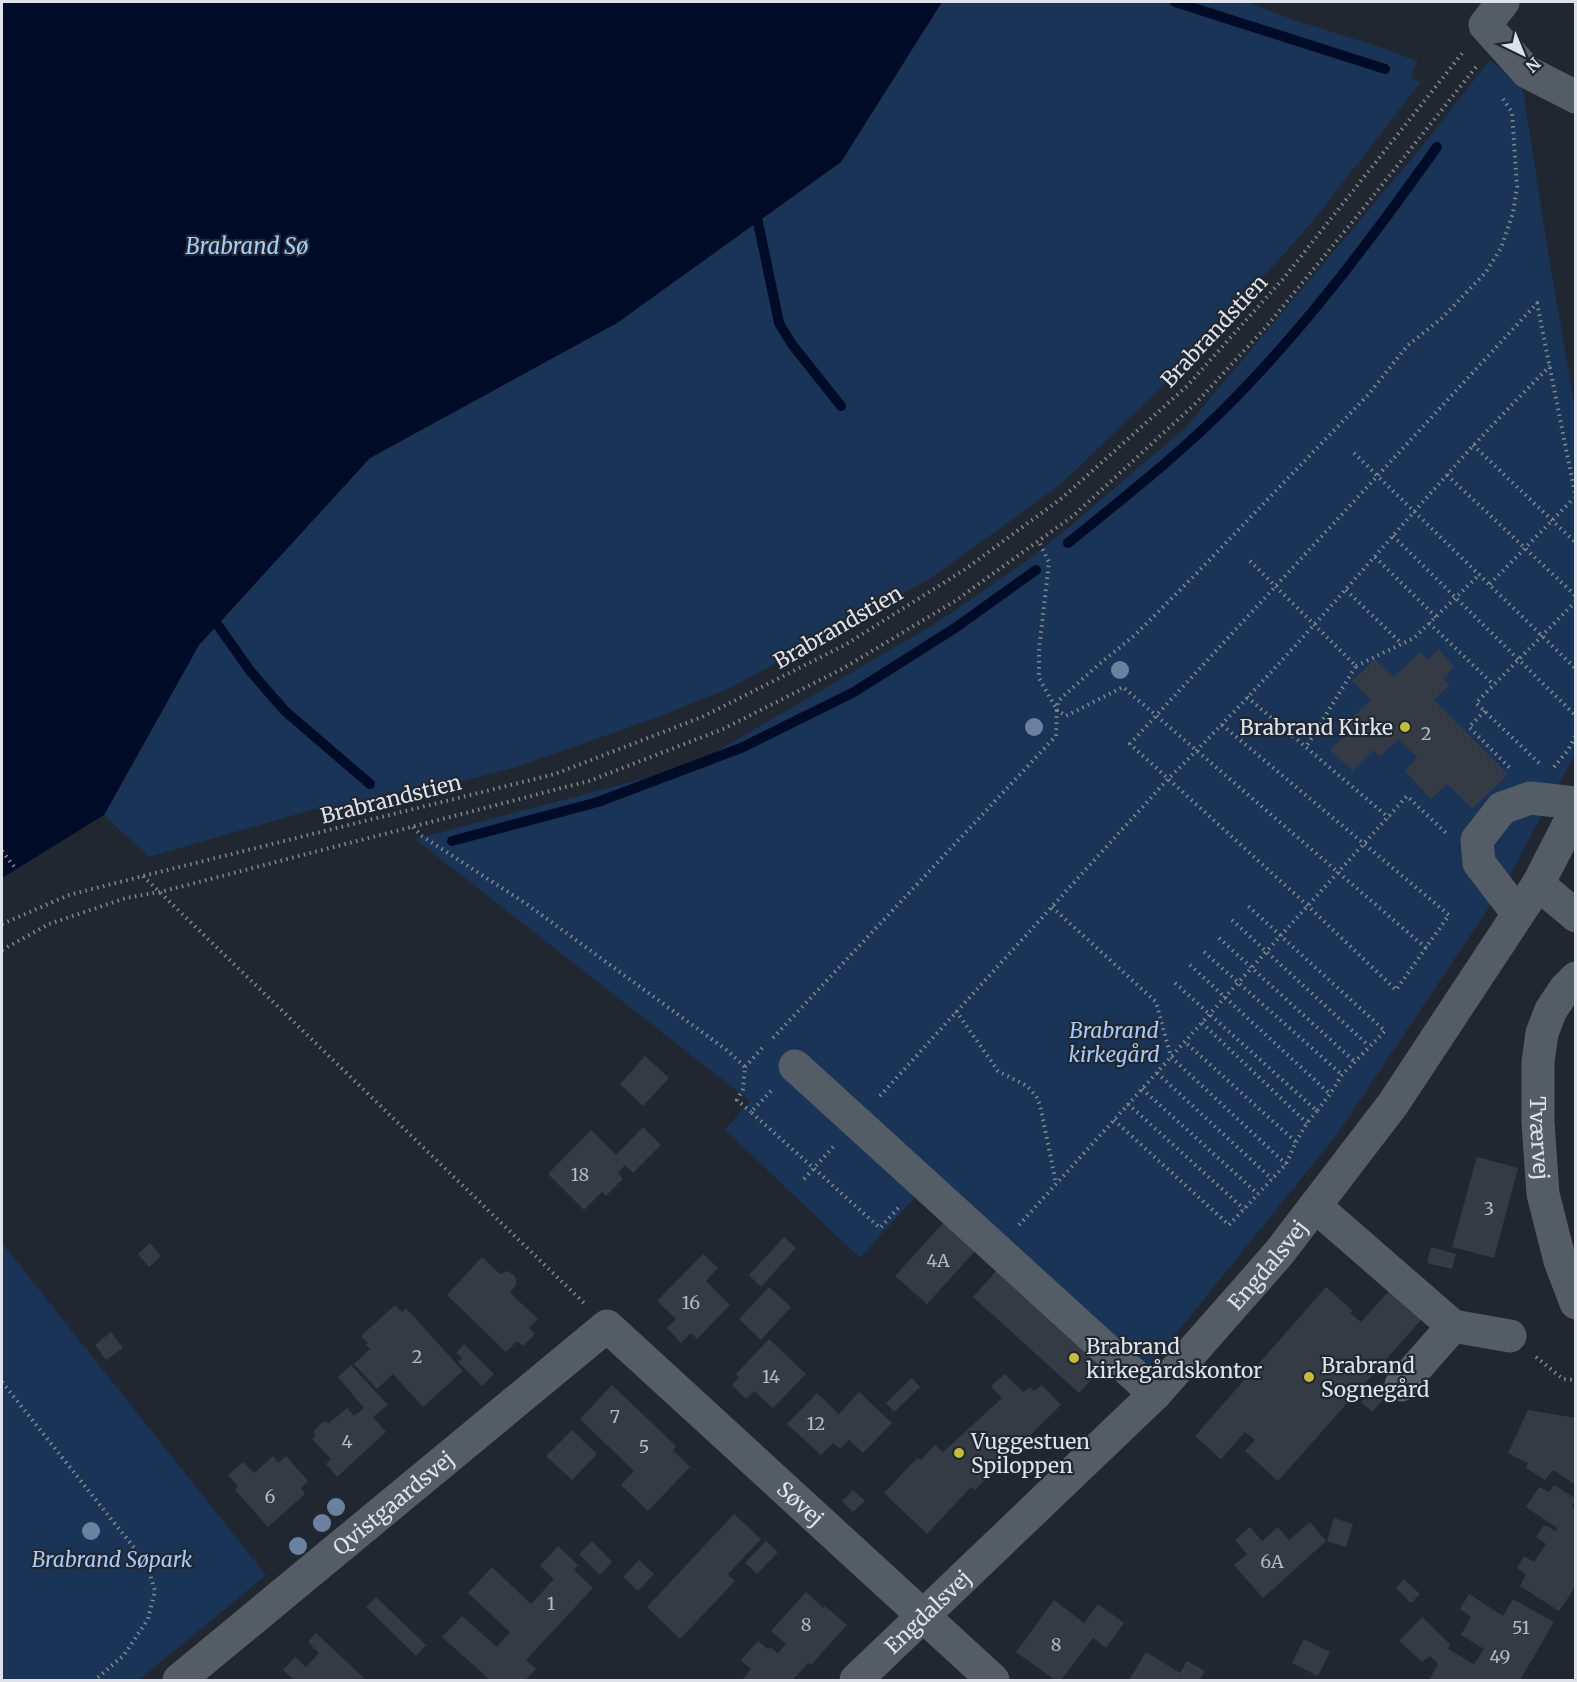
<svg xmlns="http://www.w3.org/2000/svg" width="1577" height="1682" font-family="Merriweather,serif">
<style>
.green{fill:#193456}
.water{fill:#000c27}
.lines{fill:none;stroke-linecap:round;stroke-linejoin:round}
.stream{stroke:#000c27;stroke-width:10}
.building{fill:#343b44}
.path{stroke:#83888f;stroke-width:4;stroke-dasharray:1.5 4.5;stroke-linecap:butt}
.minor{stroke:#545c66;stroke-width:33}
.tree{fill:#6a819f}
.poi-dot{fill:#c5bc3d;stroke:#212730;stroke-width:2}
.labels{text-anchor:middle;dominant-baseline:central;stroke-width:4.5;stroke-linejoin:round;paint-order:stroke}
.number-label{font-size:18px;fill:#b4b9c0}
.street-label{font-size:21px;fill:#dfe3e9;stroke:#212730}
.poi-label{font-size:21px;fill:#dfe3e9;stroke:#212730;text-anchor:start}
.park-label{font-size:21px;font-style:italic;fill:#a5cafa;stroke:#212730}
.water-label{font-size:22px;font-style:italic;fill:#a7cdfd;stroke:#212730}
</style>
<rect width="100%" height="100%" fill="#212730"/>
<path class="green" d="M942 2H1246L1294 20 1383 48 1417 61 1411 78 1421 82 1313 221 1190 360 1060 485 928 580 732 687 658 717 517 767 339 813 322 807 149 857 104 815 199 645 370 458 617 323 841 162Z
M1490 60 1523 90 1546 239 1575 409V754L1506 882 1338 1133 1130 1391 917 1195 860 1258 725 1130 750 1101 415 839 692 766 938 622 1029 559 1062 533 1185 428 1419 150Z
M2 1243 266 1575 139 1680H2Z"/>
<path class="water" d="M2 2H942L841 162 617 323 370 458 199 645 104 815 2 878Z"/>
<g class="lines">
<path class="stream" d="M1175 2 1385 69
M758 222 779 323 791 343 841 406
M1068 543C1126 496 1185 450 1237 396 1311 320 1375 234 1437 147
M217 624 251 672 285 711 370 784
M452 841 598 802 741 748 854 692 955 628 1036 570"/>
</g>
<path class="building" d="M1439 649 1454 667 1443 678 1450 685 1434 700 1508 774 1472 809 1447 784 1431 799 1405 771 1417 757 1398 739 1380 757 1373 750 1353 771 1330 750 1351 730 1345 724 1371 700 1352 681 1375 659 1394 677 1420 652 1428 660Z
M645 1056 669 1078 643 1106 620 1084Z
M643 1127 661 1145 633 1173 625 1165 618 1173 623 1179 606 1196 602 1192 584 1210 548 1174 591 1130 616 1155Z
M1477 1157 1518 1168 1494 1258 1452 1247Z
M945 1221 976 1250 927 1304 895 1276Z
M784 1237 796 1248 761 1287 749 1275Z
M150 1243 161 1256 149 1267 138 1254Z
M1431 1247 1456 1254 1452 1269 1427 1263Z
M703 1254 718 1268 706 1281 730 1305 697 1339 691 1333 681 1343 667 1328 676 1319 657 1301Z
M482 1257 500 1274 507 1271 514 1275 516 1280V1285L510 1293 538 1319 529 1328 535 1334 523 1346 517 1341 506 1352 447 1295Z
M997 1270 1104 1366 1079 1393 973 1297Z
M769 1287 791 1307 761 1340 739 1319Z
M1326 1287 1353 1311 1350 1313 1361 1322 1390 1290 1422 1319 1278 1481 1245 1451 1255 1440 1245 1432 1221 1459 1195 1436Z
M395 1305 402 1312 406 1308 463 1371 423 1407 393 1374 377 1389 354 1364 370 1349 366 1345 368 1343 361 1336Z
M111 1332 123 1348 106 1360 95 1345Z
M769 1339 806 1374 773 1408 754 1391 746 1399 732 1385 739 1377 736 1374Z
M464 1344 494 1374 482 1386 458 1362 462 1358 456 1353Z
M351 1365 388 1405 373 1417 386 1432 337 1477 326 1464 331 1459 312 1439 315 1436 314 1430 323 1422 329 1423 347 1408 354 1416 364 1408 338 1377Z
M1005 1374 1023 1392 1030 1387 1034 1391 1042 1385 1061 1405 975 1490 971 1487 927 1534 884 1493 917 1458 921 1460 935 1445 943 1452 1002 1398 991 1386Z
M912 1378 920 1387 894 1412 886 1403Z
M612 1385 676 1446 673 1450 690 1467 648 1511 621 1485 634 1471 580 1419Z
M1374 1388 1385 1398 1372 1412 1361 1402Z
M859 1392 892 1423 863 1453 849 1440 840 1449 833 1443 821 1455 787 1424 817 1393 839 1414Z
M1528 1410 1576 1418V1485L1553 1470 1545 1480 1526 1468 1528 1463 1508 1453Z
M572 1430 597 1454 572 1480 546 1456Z
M273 1456 278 1463 286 1456 308 1481 301 1488 305 1494 268 1527 235 1490 238 1486 228 1475 243 1462 254 1473Z
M1554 1485 1576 1499 1572 1507 1576 1510V1586L1559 1611 1520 1586 1526 1574 1517 1568 1524 1556 1534 1562 1546 1544 1536 1537 1544 1525 1556 1531 1557 1528 1526 1507 1539 1487 1549 1492Z
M853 1490 865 1501 853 1512 842 1501Z
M734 1514 761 1539 728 1574 735 1581 680 1639 647 1607Z
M1334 1518 1353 1524 1346 1547 1327 1541Z
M1310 1522 1326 1541 1263 1598 1234 1565 1247 1554 1235 1540 1250 1527 1262 1541 1278 1527 1289 1540Z
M592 1541 612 1562 600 1575 579 1554Z
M766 1541 778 1552 757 1574 745 1563Z
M558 1546 578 1565 574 1570 593 1588 526 1660 536 1669 525 1680H490L442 1637 462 1616 497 1647 510 1632 468 1593 492 1567 531 1604 554 1579 540 1566Z
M639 1560 654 1574 638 1591 623 1577Z
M1404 1579 1420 1594 1411 1603 1396 1588Z
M806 1592 823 1608 825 1606 847 1625 811 1665 808 1663 793 1680H742L751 1669 741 1660 758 1641 768 1649 770 1647 778 1653 786 1644 771 1631Z
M1469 1594 1503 1616 1513 1599 1554 1622 1520 1680H1429L1438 1664 1430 1656 1422 1662 1399 1641 1422 1617 1450 1644 1448 1649 1474 1664 1484 1649 1461 1635 1471 1617 1460 1609Z
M376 1597 426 1645 416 1656 366 1607Z
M1054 1600 1084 1623 1098 1604 1124 1623 1106 1648 1093 1638 1061 1680H1055L1016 1652Z
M316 1633 366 1680H293V1679L283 1670 295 1657 306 1667 319 1653 308 1642Z
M1304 1639 1330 1652 1318 1676 1292 1663Z
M1146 1652 1180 1673 1187 1661 1205 1671 1199 1680H1129Z"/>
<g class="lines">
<path class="path" d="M1473 445 1576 543
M1354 453 1576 669
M1447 475 1576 596
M1393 536 1576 716
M1375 557 1436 617
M1250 561 1356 666 1306 747
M1490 584 1574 498
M1346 590 1402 644
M1429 623 1494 685
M1356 666 1414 638 1480 574
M1247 697 1389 818
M1485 711 1469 727 1510 768
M1222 725 1449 915 1396 990 1308 906 1130 744 1537 303 1576 499
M1539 763 1476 703 1576 601
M1554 767 1568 750 1576 735
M413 827 422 836 528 905 728 1051 745 1067 743 1089 737 1100 751 1112
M2 851 16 869
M143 876 584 1303
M1052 907 1156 1002 1171 1057 1286 1164
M1232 920 1369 1046
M2 924 69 895 143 876 555 774 702 717 845 645 964 570 1062 498 1187 386 1283 279 1464 51
M1219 938 1355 1062
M1426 948 1123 687 1066 716 1057 710 1058 701 1098 665 1135 635 1194 576 1368 395 1407 346 1442 318 1486 272 1501 248 1513 213 1517 187 1512 112 1503 99
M2 950 49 924 126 898 160 892 589 781 723 729 842 669 955 601 1073 516 1195 404 1266 327 1358 215 1476 67
M1204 952 1342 1075
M1190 965 1330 1094
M1175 983 1317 1111 1330 1094 1342 1075 1385 1031 1247 905
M956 1011 998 1071 1027 1086 1036 1096 1040 1105 1056 1183
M1202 1023 1307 1123
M773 1038 1056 736 1057 710 1039 678V650L1049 562 1038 540
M745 1067 765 1045
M1157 1073 1272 1179
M1142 1089 1258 1194
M771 1091 751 1112 880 1228 900 1206
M880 1096 1168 779C1275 674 1371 559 1471 448 1497 420 1523 393 1550 366
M1128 1104 1244 1209
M1114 1120 1229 1225 1286 1164 1296 1142 1185 1042
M1296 1142 1307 1123 1317 1111
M804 1179 834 1146
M1019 1225 1407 796 1446 833
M1536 1357 1563 1379 1576 1380
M2 1382 147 1564 155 1591 148 1619 124 1655 95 1680"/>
<g class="minor">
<path d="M1503 2 1485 25 1527 72 1576 97"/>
<path d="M1538 884 1576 916"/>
<path d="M1518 914 1479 863 1477 840 1502 808 1530 798 1576 803"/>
<path id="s1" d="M1576 978 1565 989 1551 1010 1542 1033 1538 1062V1122L1543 1194 1560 1261 1576 1303"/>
<path d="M795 1066 1155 1394"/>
<path d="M1315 1206 1453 1326"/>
<path d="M1401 1385 1453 1326 1510 1336"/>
<path id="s2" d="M179 1680 607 1326 993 1680"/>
<path id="s3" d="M856 1680 1155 1394 1279 1253 1393 1104 1538 884 1576 810"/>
</g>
</g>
<g class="tree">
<circle cx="1120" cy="670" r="9"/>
<circle cx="1034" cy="727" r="9"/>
<circle cx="336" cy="1507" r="9"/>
<circle cx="322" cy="1523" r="9"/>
<circle cx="91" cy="1531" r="9"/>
<circle cx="298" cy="1546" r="9"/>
</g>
<g class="poi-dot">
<circle cx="1405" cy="727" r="6"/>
<circle cx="1074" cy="1358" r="6"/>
<circle cx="1309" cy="1377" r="6"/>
<circle cx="959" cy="1453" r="6"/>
</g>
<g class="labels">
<g class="number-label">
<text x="1426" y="733">2</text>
<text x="580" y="1174">18</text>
<text x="1489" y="1208">3</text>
<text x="938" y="1260">4A</text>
<text x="691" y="1302">16</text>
<text x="417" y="1356">2</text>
<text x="771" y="1376">14</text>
<text x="615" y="1416">7</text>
<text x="816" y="1423">12</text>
<text x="347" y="1441">4</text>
<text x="644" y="1446">5</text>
<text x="270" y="1496">6</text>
<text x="1272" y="1561">6A</text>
<text x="551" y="1603">1</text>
<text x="806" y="1624">8</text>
<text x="1521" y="1627">51</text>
<text x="1056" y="1644">8</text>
<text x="1500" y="1656">49</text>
</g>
<g class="street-label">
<text transform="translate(1214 331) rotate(-47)">Brabrandstien</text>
<text transform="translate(838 627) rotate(-30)">Brabrandstien</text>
<text transform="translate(391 799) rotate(-14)">Brabrandstien</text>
<text stroke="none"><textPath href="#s1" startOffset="171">Tværvej</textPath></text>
<text stroke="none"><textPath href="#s3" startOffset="585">Engdalsvej</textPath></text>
<text stroke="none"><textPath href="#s2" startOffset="278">Qvistgaardsvej</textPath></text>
<text stroke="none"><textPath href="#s2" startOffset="818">Søvej</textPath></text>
<text stroke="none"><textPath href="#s3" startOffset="99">Engdalsvej</textPath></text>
</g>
<g class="poi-label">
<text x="1393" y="727" text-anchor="end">Brabrand Kirke</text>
<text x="1086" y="1346">Brabrand<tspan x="1086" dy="24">kirkegårdskontor</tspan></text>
<text x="1321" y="1365">Brabrand<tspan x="1321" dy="24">Sognegård</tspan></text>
<text x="971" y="1441">Vuggestuen<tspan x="971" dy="24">Spiloppen</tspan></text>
</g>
<g class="park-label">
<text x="1114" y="1030">Brabrand<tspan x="1114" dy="24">kirkegård</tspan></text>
<text x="112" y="1559">Brabrand Søpark</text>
</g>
<g class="water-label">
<text x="247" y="246">Brabrand Sø</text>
</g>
</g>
<rect width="1577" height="1682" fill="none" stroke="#dfe3e9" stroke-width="6"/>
<g transform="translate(1523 54) rotate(137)" stroke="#212730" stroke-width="4.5" paint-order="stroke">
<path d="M0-4.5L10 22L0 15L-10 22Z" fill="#dfe3e9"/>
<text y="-9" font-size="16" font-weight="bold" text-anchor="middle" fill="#dfe3e9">N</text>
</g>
</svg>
